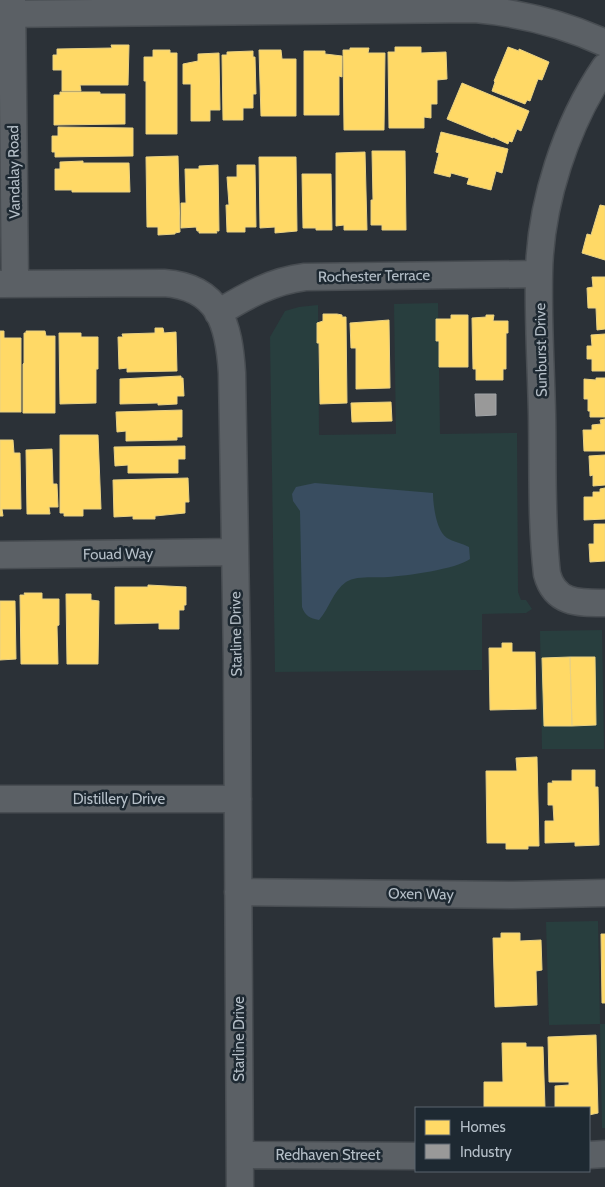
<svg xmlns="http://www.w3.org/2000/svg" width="605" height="1187" font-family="Cabin,sans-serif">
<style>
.green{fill:#283e3e}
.water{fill:#394d60}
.homes{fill:#ffd966;stroke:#e9d183}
.industry{fill:#999;stroke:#a1a4a7}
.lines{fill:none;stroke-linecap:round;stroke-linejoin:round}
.minor-casing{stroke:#484d52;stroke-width:29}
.minor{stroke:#5b6065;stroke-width:26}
.labels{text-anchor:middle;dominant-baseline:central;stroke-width:5;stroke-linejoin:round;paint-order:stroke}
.street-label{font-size:15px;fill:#b5bfc8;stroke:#1e2932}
</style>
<rect width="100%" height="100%" fill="#2b3137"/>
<path class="green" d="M438 303 440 434 517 433 518 592 521 600H526L532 609 526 613 482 614V670L275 672 270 337 285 311 299 307 318 305 319 435 396 434 394 304Z
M602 630 604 749H542L540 631Z
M598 921 600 1024H605V1128H602L600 1024 549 1025 546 922Z"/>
<path class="water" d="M315 483 433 493C433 504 436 531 447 538 453 542 462 543 469 547L470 559C457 569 405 576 388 577 376 578 356 575 346 582 333 591 329 609 319 620 310 618 305 616 302 607L300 511 293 501 292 494 296 487Z"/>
<path class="homes" d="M111 45H129L128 85H80L81 91H62V70H53V55H57V49L112 48Z
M395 47H421V53L446 52 447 79 437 80V104H431V118L424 117V128H389L388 52H395Z
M508 47 519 51V49L549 62 542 80 538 79 530 101 527 100 525 104 492 91 495 82 494 81Z
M350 48H369L368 53H385L384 130H344L343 50H350Z
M153 50H170V53H177V134H146V81H144V57H153Z
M259 50H281L282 59H296V116H261Z
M253 51V57H255L256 94H253V108H243V120H223L222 55H227V52Z
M304 51H325V54L342 56V77L339 76V115H304Z
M219 53 220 110H210V121H191V84H183V64L198 61V54Z
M462 83 529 111 521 131 517 129 512 142 509 141 508 144 493 137V138L447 119Z
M60 92H100V94H125V124L54 125V95H60Z
M58 127 133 128V156L55 157V152H52V136H58Z
M441 132 508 149 502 173 496 171 491 190 467 184 469 178 451 173 450 177 434 173 439 153 436 152Z
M372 151H405L406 230H382V225H371V200H373Z
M365 152 367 230H344V225L336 226V153Z
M178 156 180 232 175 233V234L158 235V227H147L146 157Z
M259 157H296L297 231 275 233V227L260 228Z
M83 161V163H129L130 192H72V190H55V169H60V162Z
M218 165 219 231H216L217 233H199V231H197L196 227 181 228V203H186L185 169H199V166Z
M237 165H255L256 227H245V232H227L226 205H229L227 177H237Z
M302 174H331L332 230H316V228H303Z
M600 205 605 206V260L582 253 587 234 591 235Z
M592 277H605V329L597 330 596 308H588L587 288 593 287Z
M323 314H337L342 315V317H346L347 403 320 404 319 343H317V323L323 321Z
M451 315H468V367H439V341H436V319H451Z
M486 315H494L493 321H508V333H506V369H503V380H476V369H473L472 318 486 317Z
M389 320 390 388 356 389V348H351L350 323Z
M155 328H163L164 333 176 332 177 371 127 372V368L119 369 118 337H123L122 334 155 333Z
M0 331H4V338H21V412H0Z
M26 331H45L46 336H55V413H23V364L24 363V333H26Z
M59 333H81V337H98V369H96V403L60 404Z
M605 334V371H592V359H587V346H592L591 335Z
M181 376V378H183L184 396H177V404L158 405V403L120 404V379Z
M596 378H605V417H590V411H588V399H584V379L596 380Z
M391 402 392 421 352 422 351 403Z
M182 410V437H177V440L126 441V431L117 432 116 412Z
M605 419V451H584L583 430H592V425L601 424 600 420Z
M60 435H98L101 509H83V516H64V513H60Z
M0 440H13L14 453H20L21 509H2L3 516H0Z
M185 446V459H178V473H128V465L115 466 114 447Z
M52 449 53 484H57L58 507H49L50 514H27L26 450Z
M605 455V485L593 486V475L590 476 589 456Z
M188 478 189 502H185V513L155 516V519H133V516L114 517 113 480Z
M605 488V519L584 520V497H593V492H600V489Z
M594 524H605V561L590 562 589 544H594Z
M148 585 186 587V605H184V610H179V629H159V623L115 624V587H148Z
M24 593H42V599H59V625L57 626 58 664H21L20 595H25Z
M66 594H91V600L99 601 98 664H67Z
M0 601H15L16 659 0 660Z
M502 643H512V652H535L536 709 490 710 489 648H502Z
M570 657 572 726H544L542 658Z
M570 657H595L596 725 572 726Z
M537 757 539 846H528V849H506V843H487L486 771H517L516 758Z
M572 770H595V787H598L599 845 575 846V842L545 843V821H554L553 805H548V783H553L552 781H572Z
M501 933H520V941L541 940 542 970 536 971 537 1005 495 1007 493 938H501Z
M601 934H605V1003H602Z
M596 1035 598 1113 589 1115V1108H555V1086L569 1085V1082H549L548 1037Z
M502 1043H526V1047H543L545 1108H484V1082H503Z"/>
<path class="industry" d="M475 394H496V415L476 416Z"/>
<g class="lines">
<g class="minor-casing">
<path id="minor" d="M12 0 15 284
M0 14 475 9C520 13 564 24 605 43
M605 67C566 124 540 204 539 274 538 321 541 368 542 414 543 466 541 523 547 574 555 604 579 603 605 603
M0 284 164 283C220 287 229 325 232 373L237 661 240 1187
M218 313C246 296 272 281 305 277L539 274
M0 555 235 552
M0 799H238
M238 892 513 895 605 893
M240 1155 416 1156
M589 1155 605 1154"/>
</g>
<use href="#minor" class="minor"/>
</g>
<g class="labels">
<g class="street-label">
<text transform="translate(14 172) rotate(-91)">Vandalay Road</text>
<text transform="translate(374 276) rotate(-1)">Rochester Terrace</text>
<text transform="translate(541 350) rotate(-91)">Sunburst Drive</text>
<text transform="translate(118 554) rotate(-1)">Fouad Way</text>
<text transform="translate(236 634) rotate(-91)">Starline Drive</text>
<text x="119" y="799">Distillery Drive</text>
<text transform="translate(421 894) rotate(1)">Oxen Way</text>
<text transform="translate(239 1039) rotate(-90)">Starline Drive</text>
<text x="328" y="1155">Redhaven Street</text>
</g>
</g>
<rect x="415" y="1107" width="175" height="65" fill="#1e2932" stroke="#5a656e"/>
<rect x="425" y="1120" width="25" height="15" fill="#ffd966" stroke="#5a656e"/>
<text x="460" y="1132" font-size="15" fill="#b5bfc8">Homes</text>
<rect x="425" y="1144" width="25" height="15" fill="#999999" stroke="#5a656e"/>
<text x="460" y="1157" font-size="15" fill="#b5bfc8">Industry</text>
</svg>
